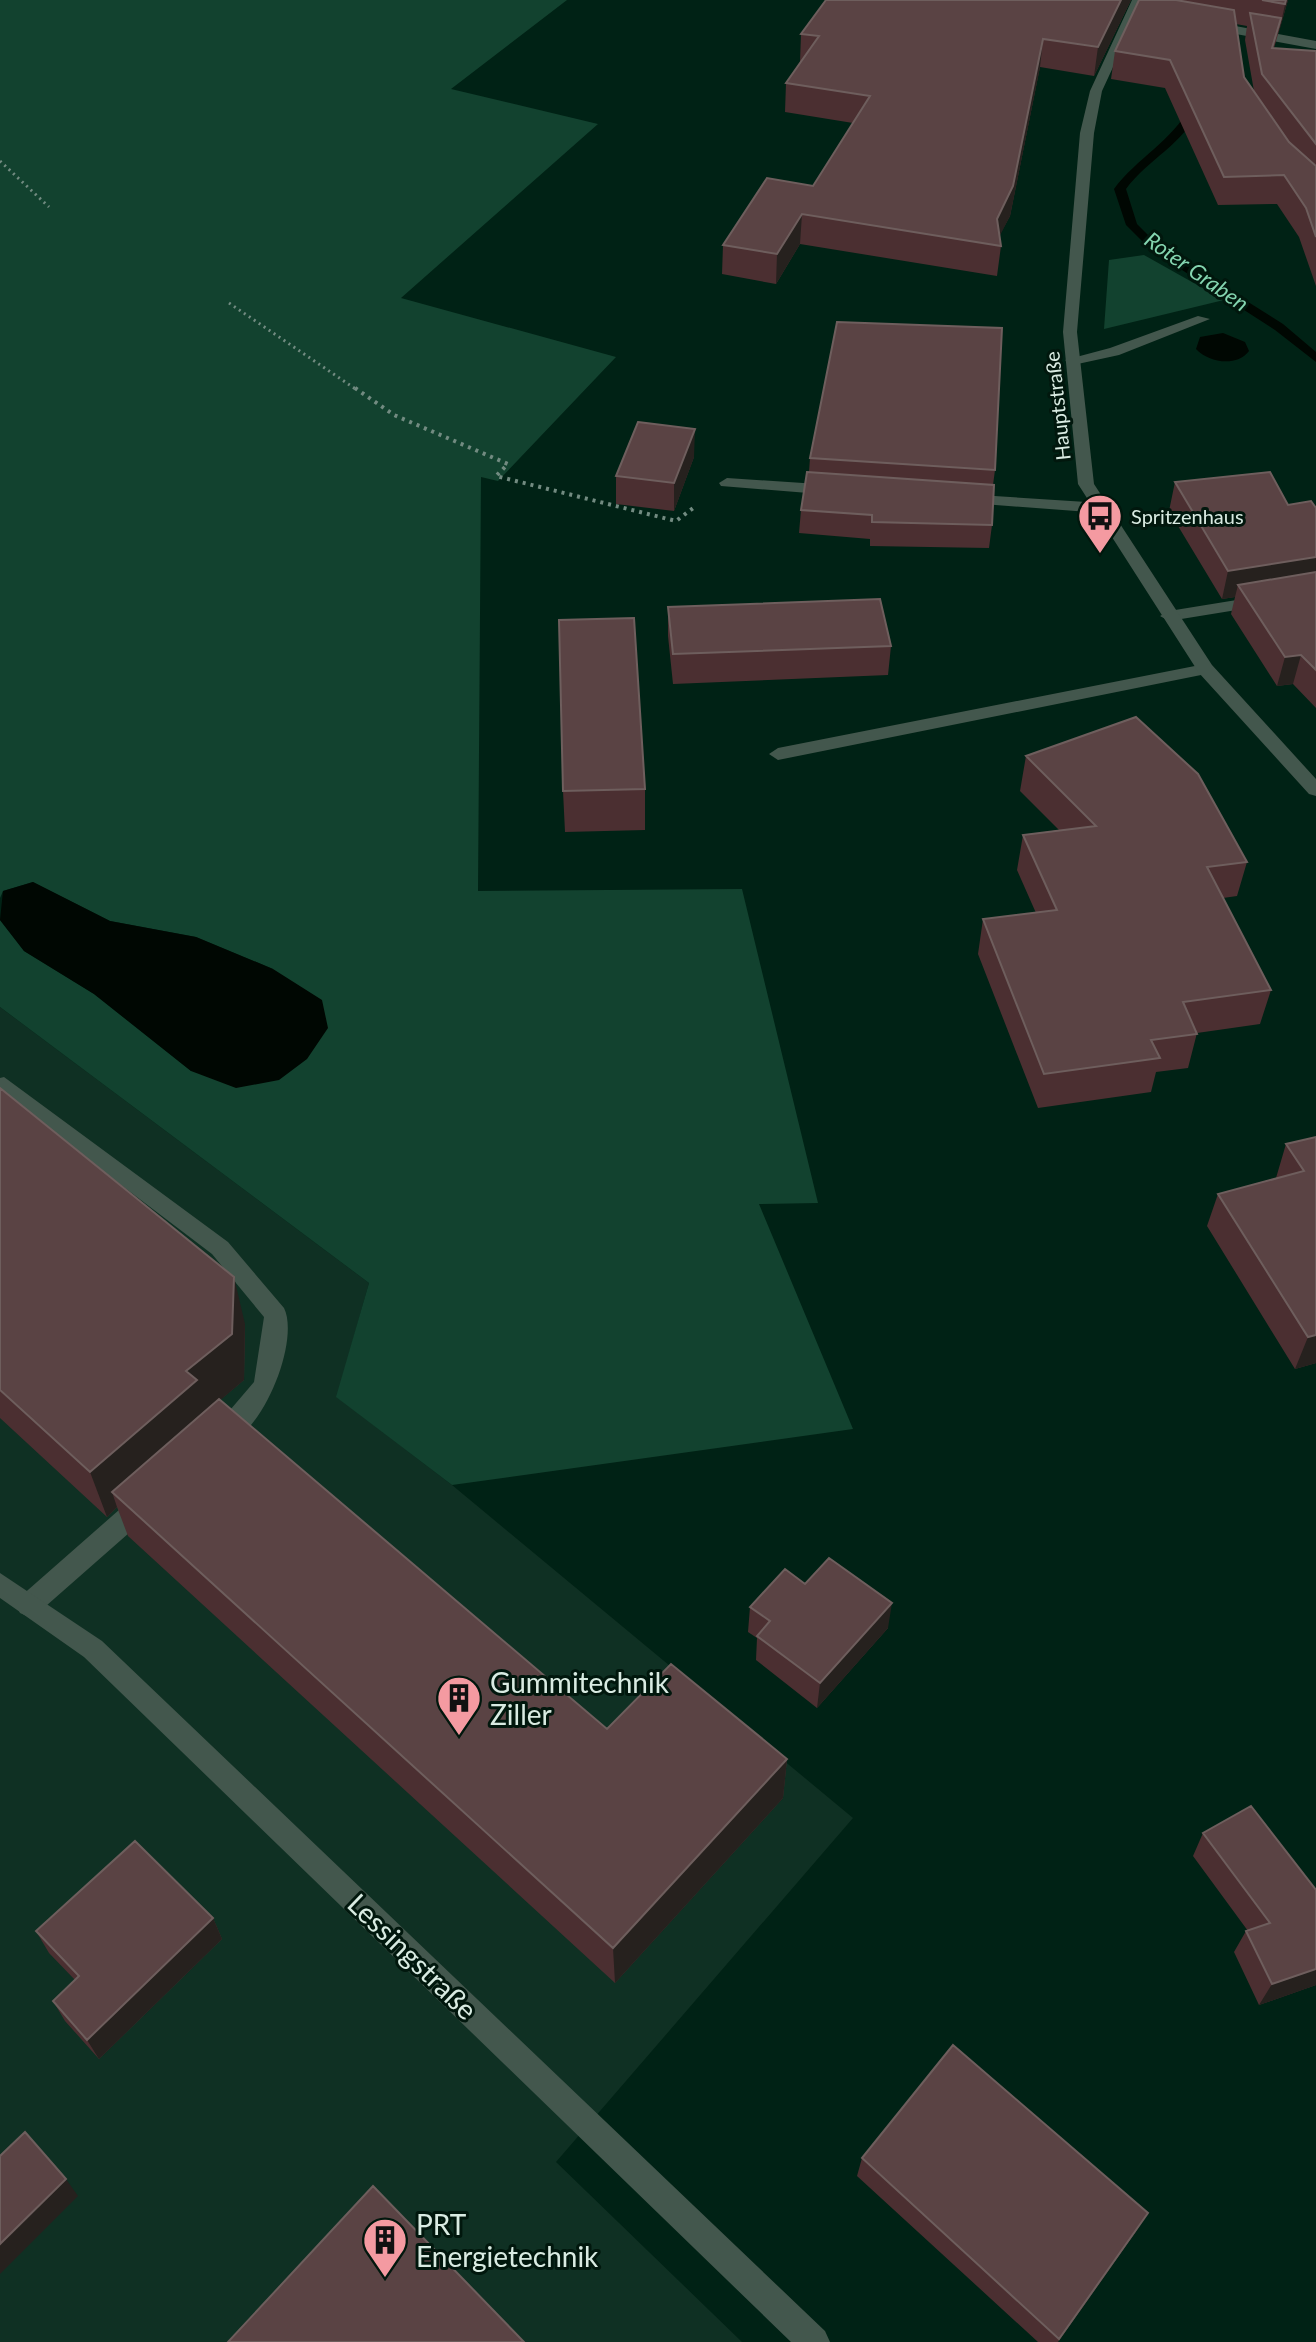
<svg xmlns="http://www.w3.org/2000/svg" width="1316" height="2342" font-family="Lato,sans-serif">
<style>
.built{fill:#0f3023}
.green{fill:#12422f}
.water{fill:#000702}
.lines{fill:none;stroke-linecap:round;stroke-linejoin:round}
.stream{fill:#000702;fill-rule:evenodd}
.path-far1{stroke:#728b81;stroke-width:3;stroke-dasharray:2 4;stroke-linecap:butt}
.path{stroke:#728b81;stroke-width:4;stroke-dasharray:3 5;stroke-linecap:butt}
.service{fill:#43574d;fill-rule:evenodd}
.minor{fill:#43574d;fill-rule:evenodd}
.tertiary{fill:#43574d;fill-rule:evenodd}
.wall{fill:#4b2f31;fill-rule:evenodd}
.shaded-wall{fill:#26211e}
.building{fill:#5a4344;stroke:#6e5e5d;stroke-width:2}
.labels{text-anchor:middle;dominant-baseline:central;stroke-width:6;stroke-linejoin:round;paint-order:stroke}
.far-street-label{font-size:20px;fill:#d9ebe2;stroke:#01170d}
.far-poi-label{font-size:20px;fill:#d9ebe2;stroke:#01170d;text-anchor:start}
.far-water-label{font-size:22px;font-style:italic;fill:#84d5b0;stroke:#01170d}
.near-poi-label{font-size:28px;fill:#d9ebe2;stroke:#01170d;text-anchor:start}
.near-street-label{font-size:28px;fill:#d9ebe2;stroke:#01170d}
</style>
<rect width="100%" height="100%" fill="#002215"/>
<path class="built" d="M0 1007 369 1283 337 1397 452 1485 853 1818 556 2162 742 2342H0Z"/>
<path class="green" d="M0 0H567L451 89 598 124 401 298 616 357 498 481 481 477 478 891 742 889 818 1203 759 1204 853 1429 452 1485 336 1397 369 1283 0 1007V920L24 951 94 994 191 1071 273 969 196 937 110 921 33 882 3 891 0 898Z
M1144 255 1224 300 1104 329 1109 260Z"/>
<path class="water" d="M1223 333 1245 342 1249 351C1237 367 1209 363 1196 349L1200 337Z
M33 882 110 921 196 937 273 969 322 1000 328 1028 307 1059 279 1080 236 1088 191 1071 94 994 24 951 0 920 3 891Z"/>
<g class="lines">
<path class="stream" d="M1190 107 1199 109C1184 144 1148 159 1126 189L1137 224 1159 246 1283 324 1316 352V362L1275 330 1151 250 1126 225 1114 189C1137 158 1172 141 1190 107Z"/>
<path class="path-far1" d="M0 161 49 207
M229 303 357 390"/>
<path class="path" d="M355 388 394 415 508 464 496 476 676 521 696 506"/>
<path class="service" d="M1198 316 1210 319 1119 355 1073 365 1065 360 1110 348Z
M727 478 833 485 841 490 833 495 721 486 719 483Z
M963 494 1102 503 1110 508 1102 513 957 502 955 499Z
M1205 664 1214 669 1211 673 778 760 769 754 778 748Z
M4 1077 228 1242 284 1308C302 1344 253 1459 210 1444L207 1437 254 1382 264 1317 212 1254 0 1093V1078Z
M145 1492 154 1495 157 1503 154 1511 38 1613 29 1617 20 1613 16 1605 20 1597 136 1495Z"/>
<path class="minor" d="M1208 21 1316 41V49L1204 28V22Z
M1316 587V597L1169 621 1160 616 1169 611Z
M0 1573 102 1641 825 2331 830 2342H791L84 1657 0 1598Z"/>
<path class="tertiary" d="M1132 0H1144L1102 91 1094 133 1077 332 1094 484 1212 665 1316 779V796L1309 794 1199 673 1078 484 1063 332 1080 133 1090 91Z"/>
</g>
<path class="wall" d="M1131 0 1094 76 1040 67 1010 216 999 236 1001 246 997 276 800 244 776 284 722 274 723 245 813 186 853 123 785 112 786 83 801 62H800L801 34Z
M1139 0H1288L1274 48 1316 51V286L1299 237 1277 204 1218 205 1165 88 1111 79 1115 51ZM1236 24 1247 26 1245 40 1254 91 1244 77Z
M694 457 674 511 616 504V476Z
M810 458 995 470 993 485 992 525 989 548 870 546V539L799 533 801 510 809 472Z
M1175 482 1288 505 1316 508V708L1293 684 1277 686 1231 614 1235 597 1222 599 1169 511Z
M668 607 891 646 888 675 673 684 668 636Z
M1026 756 1247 862 1237 896 1223 898 1271 990 1260 1024 1197 1033 1188 1068 1156 1072 1151 1092 1038 1108 978 954 983 919 1036 913 1017 870 1023 835 1059 830 1020 791Z
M645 789V830L565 832 563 791Z
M0 1088 245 1324 244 1380 220 1400 607 1729 787 1759 783 1798 615 1983 128 1536 117 1507 107 1517 0 1418Z
M1316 1137V1363L1295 1369 1207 1226 1218 1194 1276 1178 1286 1144Z
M805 1584 888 1628 817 1708 756 1660 757 1638 748 1632 750 1607Z
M1203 1833 1316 1985 1259 2005 1234 1952 1246 1931H1248L1193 1856Z
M213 1918 222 1939 99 2059 65 2021 53 2001 75 1980 49 1953 36 1931Z
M862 2158 1137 2230 1058 2342H1038L857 2176Z"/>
<path class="shaded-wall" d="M1121 0H1131L1094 76 1098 47Z
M1286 0H1288L1279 32Z
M1043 39 1040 67 1010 216 995 245 997 219Z
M802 214 800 244 776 284 777 254Z
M695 429 694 457 674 511V483Z
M1316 557V585H1238L1235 597 1222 599 1228 571Z
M1301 655 1293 684 1277 686 1285 657Z
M234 1277 245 1324 244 1380 112 1492 117 1507 107 1517 90 1472Z
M1316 1335V1363L1295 1369 1308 1337Z
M892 1603 888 1628 817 1708 820 1683Z
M787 1759 783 1798 615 1983 613 1948Z
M213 1918 222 1939 99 2059 87 2040Z
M1316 1969V1985L1259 2005 1272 1984Z
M66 2179 78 2196 0 2274V2244Z
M1148 2213 1137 2230 1057 2342Z"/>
<path class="building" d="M826 0H1121L1098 47 1043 39 1013 186 997 219 1001 246 802 214 777 254 723 245 767 178 813 186 870 96 786 83 819 36 801 34Z
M1139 0H1176L1234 10 1244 77 1289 142 1316 166V237L1306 208 1284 175 1224 177 1170 60 1115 51Z
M1262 0H1286L1285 4Z
M1250 13 1281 18 1272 48 1316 51V144L1262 74Z
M837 322 1002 328 995 470 810 458Z
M638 422 695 429 674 483 616 476Z
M807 472 994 485 992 525 872 522V515L801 510Z
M1270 472 1288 505 1311 501 1316 508V557L1228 571 1175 482Z
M1316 572V670L1301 655 1285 657 1238 585Z
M880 599 891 646 673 654 668 607Z
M634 618 645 789 563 791 559 620Z
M1136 717 1198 774 1247 862 1207 867 1271 990 1183 1002 1197 1034 1151 1040 1160 1058 1044 1074 983 919 1057 910 1023 835 1096 826 1026 756Z
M0 1088 234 1277 232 1334 186 1371 197 1380 90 1472 0 1390Z
M1316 1137V1335L1308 1337 1218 1194 1304 1171 1286 1144Z
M219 1399 607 1729 671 1664 787 1759 613 1948 112 1492Z
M829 1558 892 1603 820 1683 757 1636 770 1621 750 1607 785 1569 805 1584Z
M1251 1806 1316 1890V1969L1272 1984 1246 1931 1270 1923 1203 1833Z
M135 1841 213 1918 87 2040 53 2001 79 1976 36 1931Z
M953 2045 1148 2213 1059 2339 862 2158Z
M25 2132 66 2179 0 2244V2156Z
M373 2186 524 2342H228Z"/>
<defs>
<g id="bus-pin" transform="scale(2.3)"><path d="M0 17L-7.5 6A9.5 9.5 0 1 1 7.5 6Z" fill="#f49aa1" stroke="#01170d"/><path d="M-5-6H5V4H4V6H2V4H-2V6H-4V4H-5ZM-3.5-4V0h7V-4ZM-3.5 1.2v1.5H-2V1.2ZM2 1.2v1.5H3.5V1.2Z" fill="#111"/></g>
<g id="building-pin" transform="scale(2.3)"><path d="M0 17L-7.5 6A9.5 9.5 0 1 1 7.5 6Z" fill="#f49aa1" stroke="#01170d"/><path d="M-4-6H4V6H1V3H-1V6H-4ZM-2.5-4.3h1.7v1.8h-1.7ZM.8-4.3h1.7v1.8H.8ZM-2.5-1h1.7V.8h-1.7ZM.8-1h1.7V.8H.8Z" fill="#111"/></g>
</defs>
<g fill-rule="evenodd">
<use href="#bus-pin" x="1100" y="516"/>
<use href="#building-pin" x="459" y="1698"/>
<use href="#building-pin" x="385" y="2240"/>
</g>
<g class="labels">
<g class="far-street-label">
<text transform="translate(1057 406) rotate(-96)">Hauptstraße</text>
</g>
<g class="far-poi-label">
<text x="1131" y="516">Spritzenhaus</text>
</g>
<g class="far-water-label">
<text transform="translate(1197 271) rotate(35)">Roter Graben</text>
</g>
<g class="near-poi-label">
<text x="490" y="1682">Gummitechnik<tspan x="490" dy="32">Ziller</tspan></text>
<text x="416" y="2224">PRT<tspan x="416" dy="32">Energietechnik</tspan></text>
</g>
<g class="near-street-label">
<text transform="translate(413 1956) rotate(44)">Lessingstraße</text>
</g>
</g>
</svg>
